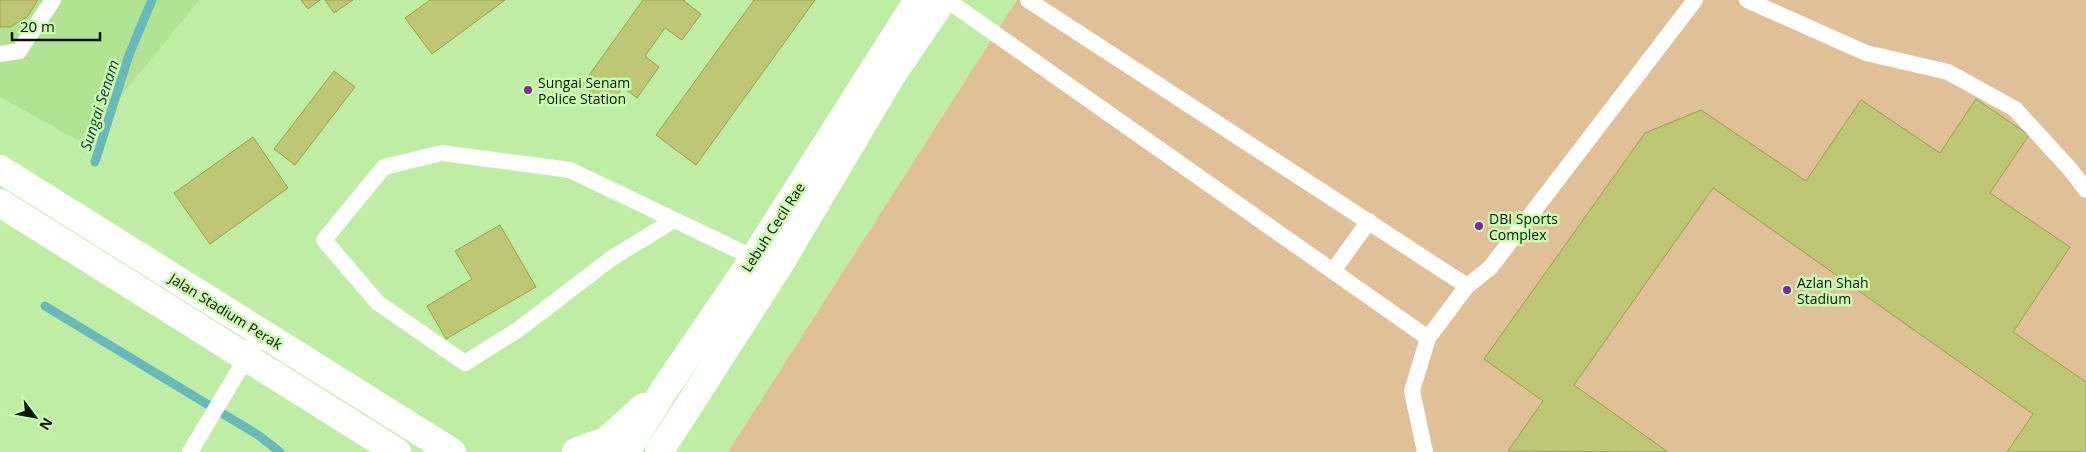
<svg xmlns="http://www.w3.org/2000/svg" width="2086" height="452" font-family="'Open Sans',sans-serif">
<style>
.built{fill:#b2e393}
.green{fill:#e0c097}
.lines{fill:none;stroke-linecap:round;stroke-linejoin:round}
.stream{stroke:#65bbb9;stroke-width:9}
.building{fill:#bec874;stroke:#99a14e}
.service{stroke:#fff;stroke-width:16}
.tertiary{stroke:#fff;stroke-width:28}
.poi-dot{fill:#7a2a9a;stroke:#ccfbb0;stroke-width:2}
.labels{text-anchor:middle;dominant-baseline:central;stroke-width:5;stroke-linejoin:round;paint-order:stroke}
.poi-label{font-size:14px;fill:#071700;stroke:#ccfbb0;text-anchor:start}
.street-label{font-size:14px;fill:#071700;stroke:#ccfbb0}
.water-label{font-size:15px;font-style:italic;fill:#0b3535;stroke:#ccfbb0}
</style>
<rect width="100%" height="100%" fill="#bfeda3"/>
<path class="built" d="M0 0H199L83 143 0 97Z"/>
<path class="green" d="M1017 0H2086V452H728Z"/>
<g class="lines">
<path class="stream" d="M95 162 129 55 152 0
M45 306 258 435 280 452"/>
</g>
<path class="building" d="M0 0H38L27 17 10 27H0Z
M301 0H320L308 9Z
M325 0H353L334 13Z
M430 0H505L432 54 405 18Z
M643 0H685L684 1 701 14 682 40 665 28 645 56 659 67 637 98 623 87 609 106 582 85Z
M754 0H815L696 165 656 135Z
M334 71 355 87 295 165 274 149Z
M1976 99 2029 135 1990 193 2070 247 2013 332 2086 382V452H2007L2033 414 1713 188 1574 385 1668 452 1508 451 1543 401 1484 359 1645 133 1701 110 1806 181 1861 100 1940 153Z
M253 137 288 188 210 244 174 193Z
M500 225 536 287 446 339 427 306 472 279 455 251Z"/>
<g class="lines">
<path class="service" d="M947 0 1428 338
M1028 0 1467 286
M1747 0 1866 53 1948 72 2015 109 2070 169 2086 190
M0 54 19 51 53 0
M674 220 612 258 519 329 465 363 378 303 324 240 384 167 442 153 570 170 754 258
M1333 271 1369 221
M190 452 261 333
M1425 452 1412 391 1428 338 1467 286 1490 268 1695 0"/>
<path class="tertiary" d="M0 169 452 452
M0 203 397 452
M576 452 606 441 644 407
M626 452 664 390 754 258 918 0
M659 452 778 267 890 78 943 0"/>
</g>
<g class="poi-dot">
<circle cx="528" cy="90" r="5"/>
<circle cx="1479" cy="226" r="5"/>
<circle cx="1787" cy="290" r="5"/>
</g>
<g class="labels">
<g class="poi-label">
<text x="538" y="82">Sungai Senam<tspan x="538" dy="16">Police Station</tspan></text>
<text x="1489" y="218">DBI Sports<tspan x="1489" dy="16">Complex</tspan></text>
<text x="1797" y="282">Azlan Shah<tspan x="1797" dy="16">Stadium</tspan></text>
</g>
<g class="street-label">
<text transform="translate(773 227) rotate(-57)">Lebuh Cecil Rae</text>
<text transform="translate(226 311) rotate(32)">Jalan Stadium Perak</text>
</g>
<g class="water-label">
<text transform="translate(99 105) rotate(-72)">Sungai Senam</text>
</g>
</g>
<g transform="translate(35 417) rotate(122)" stroke="#ccfbb0" stroke-width="4" paint-order="stroke">
<path d="M0-4L9 19L0 12L-9 19Z" fill="#071700"/>
<text y="-8" font-size="14" font-weight="bold" text-anchor="middle" fill="#071700">N</text>
</g>
<path d="M12 32v8h88v-8" fill="none" stroke="#071700" stroke-width="2.5"/>
<text x="20" y="32" font-size="15" fill="#071700" stroke="#ccfbb0" stroke-width="4" paint-order="stroke">20 m</text>
</svg>
